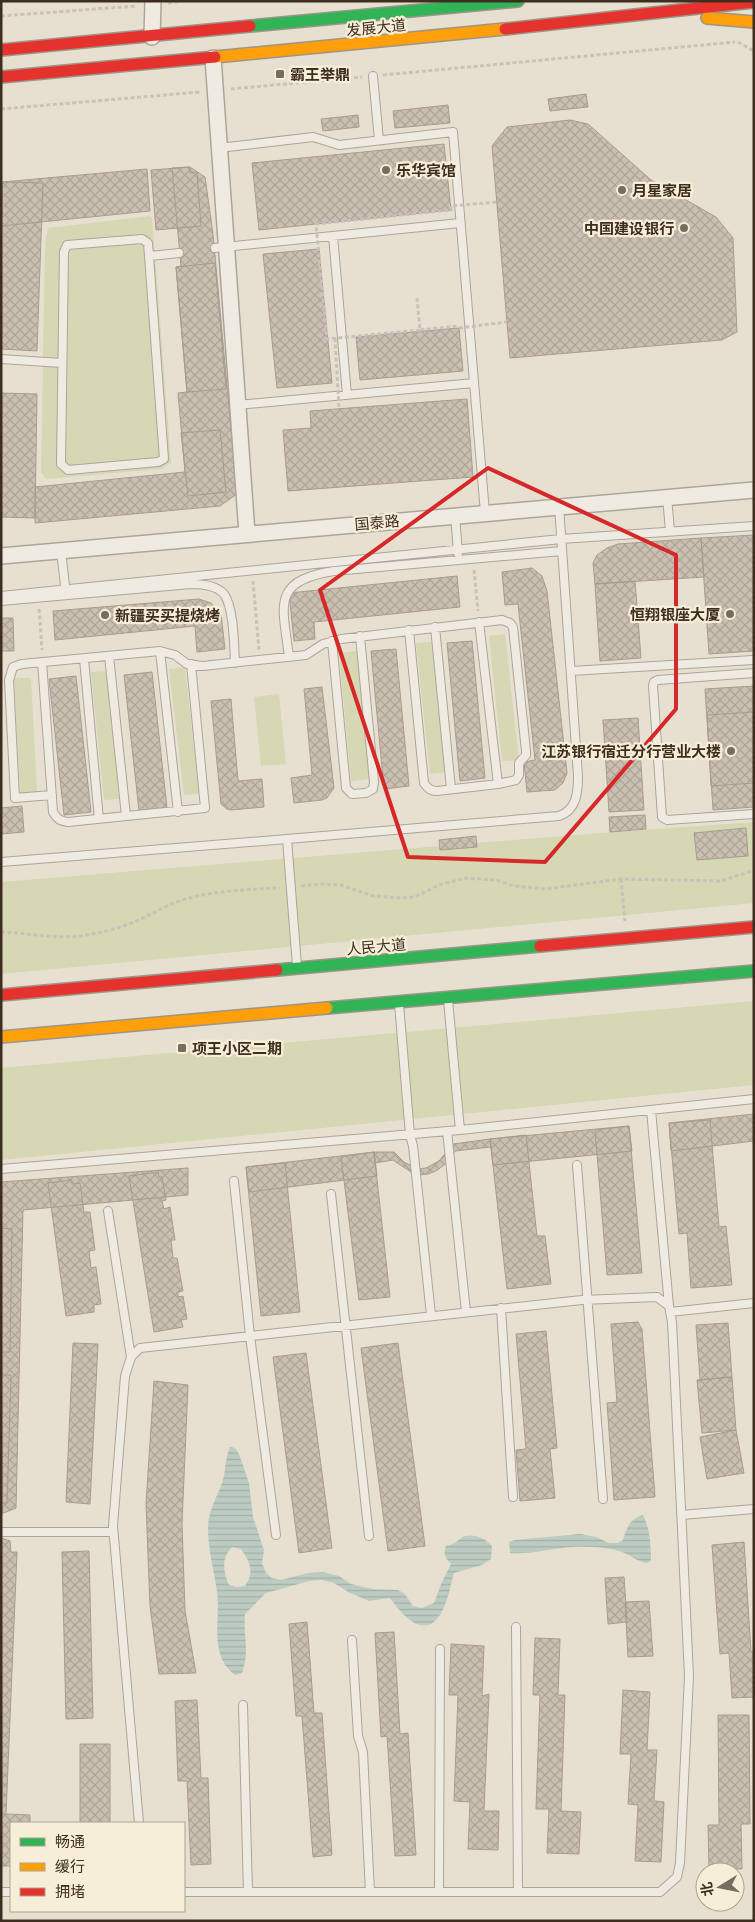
<svg xmlns="http://www.w3.org/2000/svg" width="755" height="1922" font-family="'PT Serif','Noto Sans SC',serif">
<style>
.garden{fill:#d6d7b3}
.water{fill:url(#water-rules);fill-rule:evenodd}
.building{fill:url(#building-cross-hatch);stroke:#a89c90}
.lines{fill:none;stroke-linecap:round;stroke-linejoin:round}
.lane-casing{stroke:#ada599;stroke-width:10}
.street-casing{stroke:#ada599;stroke-width:18}
.fast-casing{stroke:#9c958a;stroke-width:14}
.slow-casing{stroke:#9c958a;stroke-width:14}
.jam-casing{stroke:#9c958a;stroke-width:14}
.path{stroke:#c8c2b9;stroke-width:3;stroke-dasharray:4 2.5;stroke-linecap:butt}
.lane{stroke:#efebe3;stroke-width:8}
.street{stroke:#efebe3;stroke-width:15}
.fast{stroke:#30b455;stroke-width:11}
.slow{stroke:#ff9f0a;stroke-width:11}
.jam{stroke:#e5322d;stroke-width:11}
.path-bridge{stroke:#c8c2b9;stroke-width:3;stroke-dasharray:4 2.5;stroke-linecap:butt}
.marked{fill:none;stroke:#d62828;stroke-width:4;stroke-linejoin:round}
.poi-dot{fill:#786c5e;stroke:#f7eed8;stroke-width:2}
.labels{text-anchor:middle;dominant-baseline:central;stroke-width:4.5;stroke-linejoin:round;paint-order:stroke}
.street-label{font-size:15px;fill:#3d2e20;stroke:#f7eed8}
.poi-label{font-size:15px;font-weight:bold;fill:#3d2e20;stroke:#f7eed8;text-anchor:start}
</style>
<defs>
<pattern id="water-rules" width="6" height="5" patternUnits="userSpaceOnUse" patternTransform="scale(1.25)"><rect width="6" height="5" fill="#bcccc2"/><path d="M0 2.5h6" fill="none" stroke="#a2b0a6"/></pattern>
<pattern id="building-cross-hatch" width="8" height="8" patternUnits="userSpaceOnUse" patternTransform="scale(1.25)"><rect width="8" height="8" fill="#cbbfb2"/><path d="M0 0l8 8M0 8l8-8" fill="none" stroke="#afa499"/></pattern>
</defs>
<rect width="100%" height="100%" fill="#e7e0d1"/>
<path class="garden" d="M150 216 152 218 153 229 171 463 161 469 46 479 41 472 45 242 48 228Z
M505 634 519 760 502 761 489 636Z
M432 642 445 772 430 774 416 643Z
M357 651 370 779 351 781 339 653Z
M185 667 199 794 184 795 169 669Z
M107 671 119 799 104 800 91 672Z
M14 678H31L37 792 20 793Z
M279 694 286 764 261 766 254 697Z
M754 822V903L1 974V882L599 833Z
M754 1001V1085L1 1160V1068Z"/>
<path class="water" d="M230 1447 235 1448 239 1454 249 1483 253 1517 264 1550 262 1563 266 1573 272 1578 281 1580 308 1573 323 1572 339 1576 351 1584 373 1589 398 1590 405 1594 413 1606 422 1608 434 1603 441 1584 451 1564C445 1558 443 1554 446 1546 453 1545 456 1542 461 1538 471 1532 485 1538 492 1546L491 1559 482 1565 454 1573C451 1582 450 1591 447 1599 433 1643 409 1625 390 1598L369 1601 350 1593 334 1583 322 1580 309 1581 266 1593 245 1614C243 1634 250 1653 242 1673L235 1675C208 1655 221 1619 217 1592 214 1571 208 1549 208 1528 208 1510 218 1496 223 1480 226 1469 225 1458 230 1447ZM232 1547 241 1549C250 1562 255 1572 245 1586L237 1587 229 1585C223 1572 221 1558 232 1547Z
M643 1515C650 1528 651 1546 651 1561L646 1563C636 1561 631 1555 622 1552 612 1548 598 1547 587 1547 561 1545 536 1555 510 1553L509 1542 515 1540 580 1534 596 1537 609 1543H618L623 1540C627 1528 629 1519 643 1515Z"/>
<path class="building" d="M586 94 588 107 550 111 548 99Z
M448 105 450 123 395 128 393 111Z
M358 115 359 127 323 131 321 119Z
M570 120 588 124 651 180 716 217 733 238 737 332 722 340 510 358 492 146 507 127Z
M444 144 451 210 259 230 252 163Z
M190 167V173L197 172 201 226 156 230 151 170Z
M190 167 205 177 213 234 237 494 220 506 35 523V487L185 472 178 393 187 392 176 267 181 266 172 168Z
M147 169 150 211 1 226 2 182Z
M2 182 43 183 37 351 1 349Z
M319 249 332 383 277 388 263 254Z
M215 263 226 389 187 392 176 267Z
M459 328 463 371 360 380 356 337Z
M1 393 37 394 35 518 1 517Z
M467 399 473 477 288 491 283 430 311 428 310 411Z
M220 430 226 492 188 496 181 433Z
M754 535V651L709 654 701 538Z
M701 538 704 577 595 584 593 563 597 555 607 548 618 544Z
M532 568 542 576 547 591 567 773 563 783 555 790 527 792 524 762 535 760 518 604 505 605 502 572Z
M457 576 460 607 314 622 315 639 294 641 289 593Z
M635 581 641 658 600 661 595 584Z
M199 599 211 603 221 614 225 649 197 652 195 626 55 640 53 611Z
M1 618H13L14 651H1Z
M472 641 485 778 460 781 447 643Z
M396 649 409 786 384 789 371 651Z
M152 672 167 808 139 811 124 675Z
M76 676 91 812 64 815 49 679Z
M754 686V807L713 810 705 689Z
M322 687 334 788 327 798 322 800 294 803 291 778 312 775 304 689Z
M231 699 238 781 262 779 264 807 231 810 227 809 221 804 211 701Z
M754 712V783L711 786 707 715Z
M638 718 644 810 609 812 603 720Z
M22 806 24 832 1 834V808Z
M645 815 646 829 610 832 609 817Z
M746 828 748 856 697 860 694 833Z
M476 836 477 847 440 850 439 840Z
M754 1114V1141L671 1151 669 1123Z
M710 1120 719 1227 726 1226 732 1285 691 1288 687 1233 679 1234 669 1123Z
M629 1126 642 1273 607 1275 595 1130Z
M629 1126 632 1151 493 1165 490 1139Z
M526 1135 537 1236H545L551 1284 507 1289 490 1139Z
M490 1139 491 1147 455 1151 448 1162 436 1171 428 1174 419 1175 411 1172 393 1160 375 1163 374 1152H394L404 1162 417 1169 426 1168 439 1161 453 1144Z
M374 1152 390 1297 359 1300 341 1157Z
M374 1152 377 1176 249 1192 246 1167Z
M285 1163 300 1312 261 1316 246 1167Z
M188 1168V1195L23 1210 16 1508 1 1514V1182Z
M158 1172 159 1177H162L166 1200 162 1201 164 1209 170 1207 175 1240H171L173 1258H177L183 1291 178 1292V1297L183 1296 187 1319 181 1320 183 1327 154 1332 129 1176Z
M72 1180V1184L80 1183 84 1212H90L95 1250 89 1251 91 1268 96 1267 101 1304 94 1305V1312L66 1316 48 1183Z
M1 1228 12 1229 10 1352H1Z
M638 1322 642 1329 655 1497 614 1500 607 1403 617 1402 611 1324Z
M728 1323 732 1377 700 1380 696 1325Z
M546 1331 557 1448 550 1449 555 1498 520 1501 516 1450 526 1449 516 1334Z
M73 1343 98 1344 90 1504 66 1502Z
M398 1343 425 1546 388 1551 361 1348Z
M306 1353 332 1548 299 1553 273 1357Z
M1 1375H11L7 1503H1Z
M732 1377 736 1430 702 1433 697 1380Z
M154 1381 188 1385 182 1523 185 1611 196 1673 159 1674 150 1606 146 1504Z
M736 1430 744 1473 707 1479 700 1437Z
M1 1538 10 1541 11 1552H17L6 1814 30 1815V1823H11V1866H1Z
M744 1542 751 1652H754V1697L732 1698 729 1653 720 1654 712 1545Z
M89 1551 93 1718 66 1719 62 1552Z
M624 1577 627 1622 608 1624 605 1578Z
M649 1601 653 1656 628 1657 625 1602Z
M307 1622 314 1713H322L332 1855 313 1857 302 1716H296L289 1624Z
M394 1632 400 1734 408 1733 416 1855 395 1856 387 1736 381 1737 375 1633Z
M535 1638 560 1639 558 1695H565L561 1811 581 1812 579 1854 547 1853 549 1809H536L540 1695H533Z
M451 1644 484 1646 482 1696 489 1694 484 1811H499L498 1850 468 1849 470 1802 454 1801 458 1695H449Z
M623 1690 650 1692 647 1750H657L654 1801 664 1802 661 1862 635 1861 638 1805 628 1804 631 1754H620Z
M197 1700 201 1778H208L211 1864 191 1865 187 1781H178L175 1701Z
M718 1715H749L750 1824H741L742 1869H709L708 1825H719Z
M80 1744H110V1823H80Z"/>
<g class="lines">
<g class="lane-casing">
<path id="lane" d="M373 76 379 140
M219 148 313 137 339 145 453 132 485 513
M333 236 347 395
M142 239 148 243 164 459 158 462 68 470 61 464 64 252 67 245Z
M215 248 460 223
M150 256 179 253
M1 359 62 363
M237 405 474 383
M667 497 670 531
M455 515 458 553
M61 551 66 594
M1 596 561 539 754 526
M1 601 191 584C202 584 216 585 224 594 234 608 234 645 235 663
M479 622 498 784
M435 627 451 789
M332 641 346 788 352 794 366 793 373 789 374 782 360 636
M160 651 178 812
M109 656 126 816
M289 657C283 606 270 581 334 571L562 551
M84 659 99 819
M42 662 53 812C57 819 60 821 68 822L205 808 191 664
M571 671 753 660
M754 673 658 680 654 682 653 686 662 817 667 820 754 814
M52 795 15 798 9 680 13 667 22 664 160 651 175 655 187 664 203 666 306 655 323 644 341 639 502 620 510 623 513 627 526 751V755L519 763V775L516 780 498 784 437 791C431 791 428 789 424 783L409 630
M287 839 559 816C577 810 578 792 578 776L559 506
M1 862 287 839 297 966
M448 1000 460 1130
M399 1004 410 1135 413 1146 431 1315
M651 1110 669 1306
M447 1131 466 1312
M577 1165 603 1499
M1 1169 460 1130 754 1099
M234 1181 250 1336 276 1535
M331 1194 369 1536
M108 1211 131 1357
M501 1308 513 1497
M670 1312 754 1303
M681 1515 754 1509
M1 1532H113
M516 1627 518 1892
M352 1640 358 1736 363 1752 370 1892
M243 1705 248 1892
M139 1823 113 1526 125 1376 131 1357 140 1348 582 1300 657 1297 669 1306 672 1322 674 1362 689 1676 680 1863 677 1877 660 1892H184
M1 1892H11
M439 1892 440 1649"/>
</g>
<g class="street-casing">
<path id="street" d="M152 37 153 1
M213 58 247 534
M1 556 754 490"/>
</g>
<g class="fast-casing">
<path id="fast" d="M250 26 518 1
M277 970 540 946
M327 1008 754 971"/>
</g>
<g class="slow-casing">
<path id="slow" d="M707 18 754 22
M215 57 505 29
M1 1037 327 1008"/>
</g>
<g class="jam-casing">
<path id="jam" d="M505 29 754 2
M1 50 250 26
M1 77 215 57
M540 946 754 927
M1 995 277 970"/>
</g>
<path class="path" d="M168 3 183 1
M1 16 137 6
M738 42 754 51
M383 75 735 42
M231 89 362 77
M1 109 200 92
M417 298 420 330 458 326
M474 570 478 611
M253 581 259 650
M39 609 42 650
M621 879 625 921
M301 886 321 884 341 885 373 896 402 898 414 897 439 885 465 878 496 880 514 886 546 889 621 879 721 881 754 870
M1 932C32 933 61 941 92 934 107 931 123 927 136 921 153 914 168 904 185 899 215 891 249 889 280 888"/>
<use href="#lane" class="lane"/>
<use href="#street" class="street"/>
<use href="#fast" class="fast"/>
<use href="#slow" class="slow"/>
<use href="#jam" class="jam"/>
<path class="path-bridge" d="M459 328 507 322
M420 330 327 339 316 224 451 210V206L497 202
M335 338 339 409"/>
</g>
<path class="marked" d="M488 468 676 555V709L545 862 408 857 320 590Z"/>
<g class="poi-dot">
<rect x="275" y="69" width="10" height="10" rx="2.5"/>
<circle cx="386" cy="170" r="5"/>
<circle cx="622" cy="190" r="5"/>
<circle cx="684" cy="228" r="5"/>
<circle cx="730" cy="614" r="5"/>
<circle cx="105" cy="615" r="5"/>
<circle cx="731" cy="751" r="5"/>
<rect x="177" y="1043" width="10" height="10" rx="2.5"/>
</g>
<g class="labels">
<g class="street-label">
<text transform="translate(376 27) rotate(-6)">发展大道</text>
<text transform="translate(377 522) rotate(-5)">国泰路</text>
<text transform="translate(376 946) rotate(-5)">人民大道</text>
</g>
<g class="poi-label">
<text x="290" y="74">霸王举鼎</text>
<text x="396" y="170">乐华宾馆</text>
<text x="632" y="190">月星家居</text>
<text x="674" y="228" text-anchor="end">中国建设银行</text>
<text x="720" y="614" text-anchor="end">恒翔银座大厦</text>
<text x="115" y="615">新疆买买提烧烤</text>
<text x="721" y="751" text-anchor="end">江苏银行宿迁分行营业大楼</text>
<text x="192" y="1048">项王小区二期</text>
</g>
</g>
<rect width="755" height="1922" fill="none" stroke="#3d2e20" stroke-width="5"/>
<rect x="10" y="1822" width="175" height="90" fill="#f7eed8" stroke="#ada18e"/>
<rect x="20" y="1838" width="25" height="8" fill="#30b455" stroke="#ada18e"/>
<text x="55" y="1847" font-size="15" fill="#3d2e20">畅通</text>
<rect x="20" y="1863" width="25" height="8" fill="#ff9f0a" stroke="#ada18e"/>
<text x="55" y="1872" font-size="15" fill="#3d2e20">缓行</text>
<rect x="20" y="1888" width="25" height="8" fill="#e5322d" stroke="#ada18e"/>
<text x="55" y="1897" font-size="15" fill="#3d2e20">拥堵</text>
<g transform="translate(720 1887) rotate(260)"><circle r="24" fill="#f7eed8" stroke="#ada18e"/>
<path d="M0-4L9 19L0 12L-9 19Z" fill="#786c5e"/>
<text y="-8" font-size="14" font-weight="bold" text-anchor="middle" fill="#3d2e20">北</text>
</g>
</svg>
